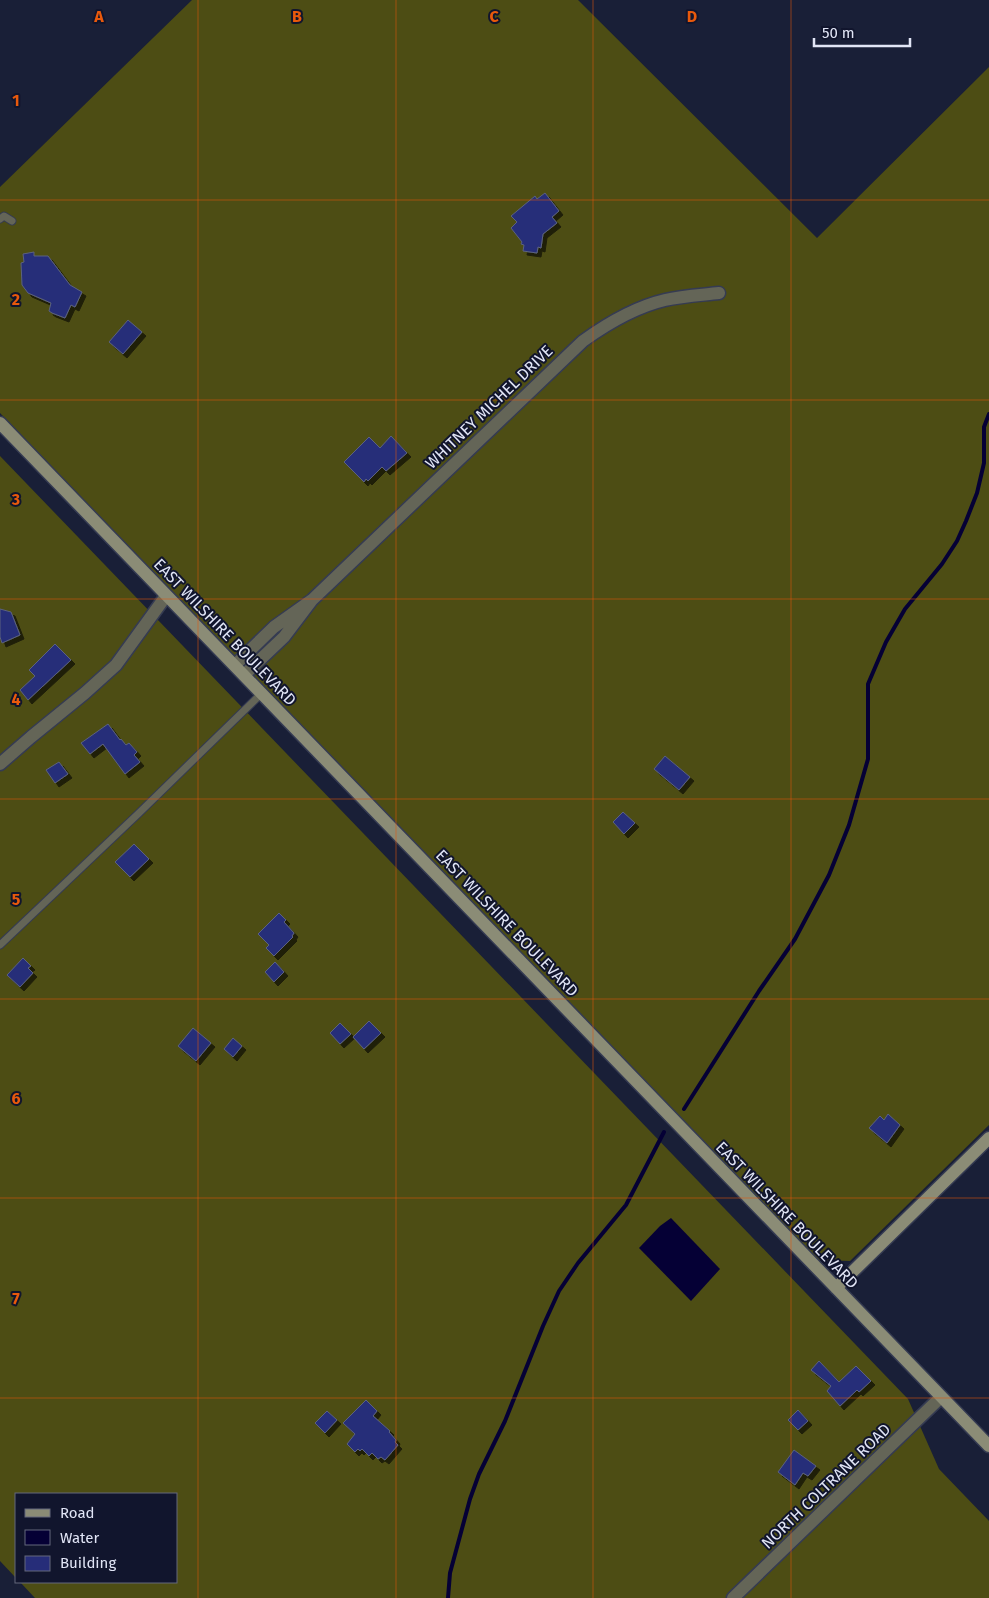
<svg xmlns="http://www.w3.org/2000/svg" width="989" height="1598" font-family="'Fira Sans',sans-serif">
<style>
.forest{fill:#4d4d14}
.water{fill:#050035}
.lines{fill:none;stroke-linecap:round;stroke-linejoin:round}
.stream{stroke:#050035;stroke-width:4}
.building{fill:#262d79;stroke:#5b627f;filter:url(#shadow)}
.lane-casing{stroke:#353b52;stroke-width:9}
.street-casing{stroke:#353b52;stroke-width:15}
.secondary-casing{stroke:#353b52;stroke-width:15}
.lane{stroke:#646557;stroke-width:7}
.street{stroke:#646557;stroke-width:12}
.secondary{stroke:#8b8c76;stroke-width:12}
.grid{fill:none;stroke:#e8590c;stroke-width:1;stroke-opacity:0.55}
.labels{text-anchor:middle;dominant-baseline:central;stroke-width:4;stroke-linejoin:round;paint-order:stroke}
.street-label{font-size:16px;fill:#e1e5f6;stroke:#11152d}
.grid-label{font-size:16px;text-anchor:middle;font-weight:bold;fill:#e8590c;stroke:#11152d;stroke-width:4;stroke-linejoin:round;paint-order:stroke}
</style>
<defs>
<filter id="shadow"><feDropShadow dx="4" dy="4" stdDeviation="0" flood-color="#0009"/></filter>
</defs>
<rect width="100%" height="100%" fill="#191f37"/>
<path class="forest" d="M192 0H578L817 238 989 67V1125L850 1261 818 1260 0 413V187Z
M0 456 908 1399 939 1469 989 1521V1598H35L20 1582H176V1494H16V1578L0 1561Z"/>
<path class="water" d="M671 1218 720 1269 691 1301 639 1248 660 1226Z"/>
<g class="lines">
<path class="stream" d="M684 1109 759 991 795 939 829 875 849 825 868 759V684L886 642 905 609 942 564 957 541 966 521 977 493 984 463V427L989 414
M448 1598 450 1573 470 1499 479 1474 505 1421 543 1326 559 1291 578 1263 626 1205 664 1132"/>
</g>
<path class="building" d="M545 193 559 211 552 217 557 223 543 234 541 248 538 247 537 253 523 251 524 245 521 244 522 242 511 228 517 222 511 216 535 196 537 199Z
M34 252V256H48L70 285 82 292 75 307 71 305 65 318 52 313 49 311 51 303 28 293 22 285 21 263 24 262 23 254Z
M128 320 142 332 123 354 109 342Z
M391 436 407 453 386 471 382 467 368 481 366 479 364 482 344 462 369 437 380 448Z
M0 609 11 612 20 635 2 643 0 637Z
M55 644 71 660 28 700 20 690 35 676 29 670Z
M108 724 120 740 121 739 126 745 129 743 137 752 134 755 140 762 125 774 103 744 90 754 81 743Z
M665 756 690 777 679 790 654 769Z
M59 762 68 774 55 783 46 770Z
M623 812 635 823 624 834 613 822Z
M134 844 149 859 130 877 115 862Z
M279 913 286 920 284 922 294 933 292 936 293 937 274 956 266 948 269 945 258 934Z
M23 958 31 966 28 968 33 973 20 987 7 975Z
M275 962 284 972 274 982 265 972Z
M369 1021 381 1033 364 1049 353 1037Z
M340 1023 351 1034 340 1044 330 1033Z
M193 1028 211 1043 196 1061 178 1046Z
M233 1038 242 1046 233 1057 224 1049Z
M888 1114 900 1125 887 1143 869 1128 880 1116 884 1120Z
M819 1361 839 1382 856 1366 871 1381 859 1392 857 1390 840 1406 827 1391 831 1386 811 1370Z
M366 1400 377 1411 373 1416 390 1431 389 1432 396 1440 395 1442 398 1445 385 1460 381 1457 378 1459 372 1453 369 1456 362 1449 360 1451 358 1449 355 1452 347 1444 355 1434 343 1423Z
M798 1410 808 1421 798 1430 788 1420Z
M327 1411 337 1420 325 1433 315 1423Z
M794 1450 816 1466 808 1476 803 1473 795 1485 778 1472Z"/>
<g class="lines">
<g class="lane-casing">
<path id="lane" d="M0 219 4 216 12 221
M0 945 139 813 262 693"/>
</g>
<g class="street-casing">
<path id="street" d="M312 600 583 341C608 323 635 307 665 300 682 296 701 295 719 293
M235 665 274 627 312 600 284 637 244 675
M0 764 31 737 85 693 116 665 166 596
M733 1598 941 1397"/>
</g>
<g class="secondary-casing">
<path id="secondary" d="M0 423 989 1446
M836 1288 989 1138"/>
</g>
<use href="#lane" class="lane"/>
<use href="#street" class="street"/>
<use href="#secondary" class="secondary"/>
</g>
<path class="grid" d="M198 0V1598M396 0V1598M593 0V1598M791 0V1598M0 200H989M0 400H989M0 599H989M0 799H989M0 999H989M0 1198H989M0 1398H989"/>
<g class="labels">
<g class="street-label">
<text transform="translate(489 407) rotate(-44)">WHITNEY MICHEL DRIVE</text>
<text transform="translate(225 632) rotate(46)">EAST WILSHIRE BOULEVARD</text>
<text transform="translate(507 923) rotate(46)">EAST WILSHIRE BOULEVARD</text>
<text transform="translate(787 1215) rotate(46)">EAST WILSHIRE BOULEVARD</text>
<text transform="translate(826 1486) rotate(-44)">NORTH COLTRANE ROAD</text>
</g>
</g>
<g class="grid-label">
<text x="99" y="22">A</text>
<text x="297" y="22">B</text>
<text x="494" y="22">C</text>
<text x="692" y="22">D</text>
<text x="16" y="106">1</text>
<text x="16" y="305">2</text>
<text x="16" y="505">3</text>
<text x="16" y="705">4</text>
<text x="16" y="905">5</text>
<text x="16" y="1104">6</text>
<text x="16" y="1304">7</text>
</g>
<rect x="15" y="1493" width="162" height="90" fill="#11152d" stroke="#64687d"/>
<rect x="25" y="1509" width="25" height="8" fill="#8b8c76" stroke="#64687d"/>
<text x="60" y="1518" font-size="15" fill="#e1e5f6">Road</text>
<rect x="25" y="1530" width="25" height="15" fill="#050035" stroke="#64687d"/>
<text x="60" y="1543" font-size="15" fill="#e1e5f6">Water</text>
<rect x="25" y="1556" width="25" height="15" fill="#262d79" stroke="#64687d"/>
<text x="60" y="1568" font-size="15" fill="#e1e5f6">Building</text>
<path d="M814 38v8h96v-8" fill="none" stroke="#e1e5f6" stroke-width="2.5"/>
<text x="822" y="38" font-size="15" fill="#e1e5f6" stroke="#11152d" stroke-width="4" paint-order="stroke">50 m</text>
</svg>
